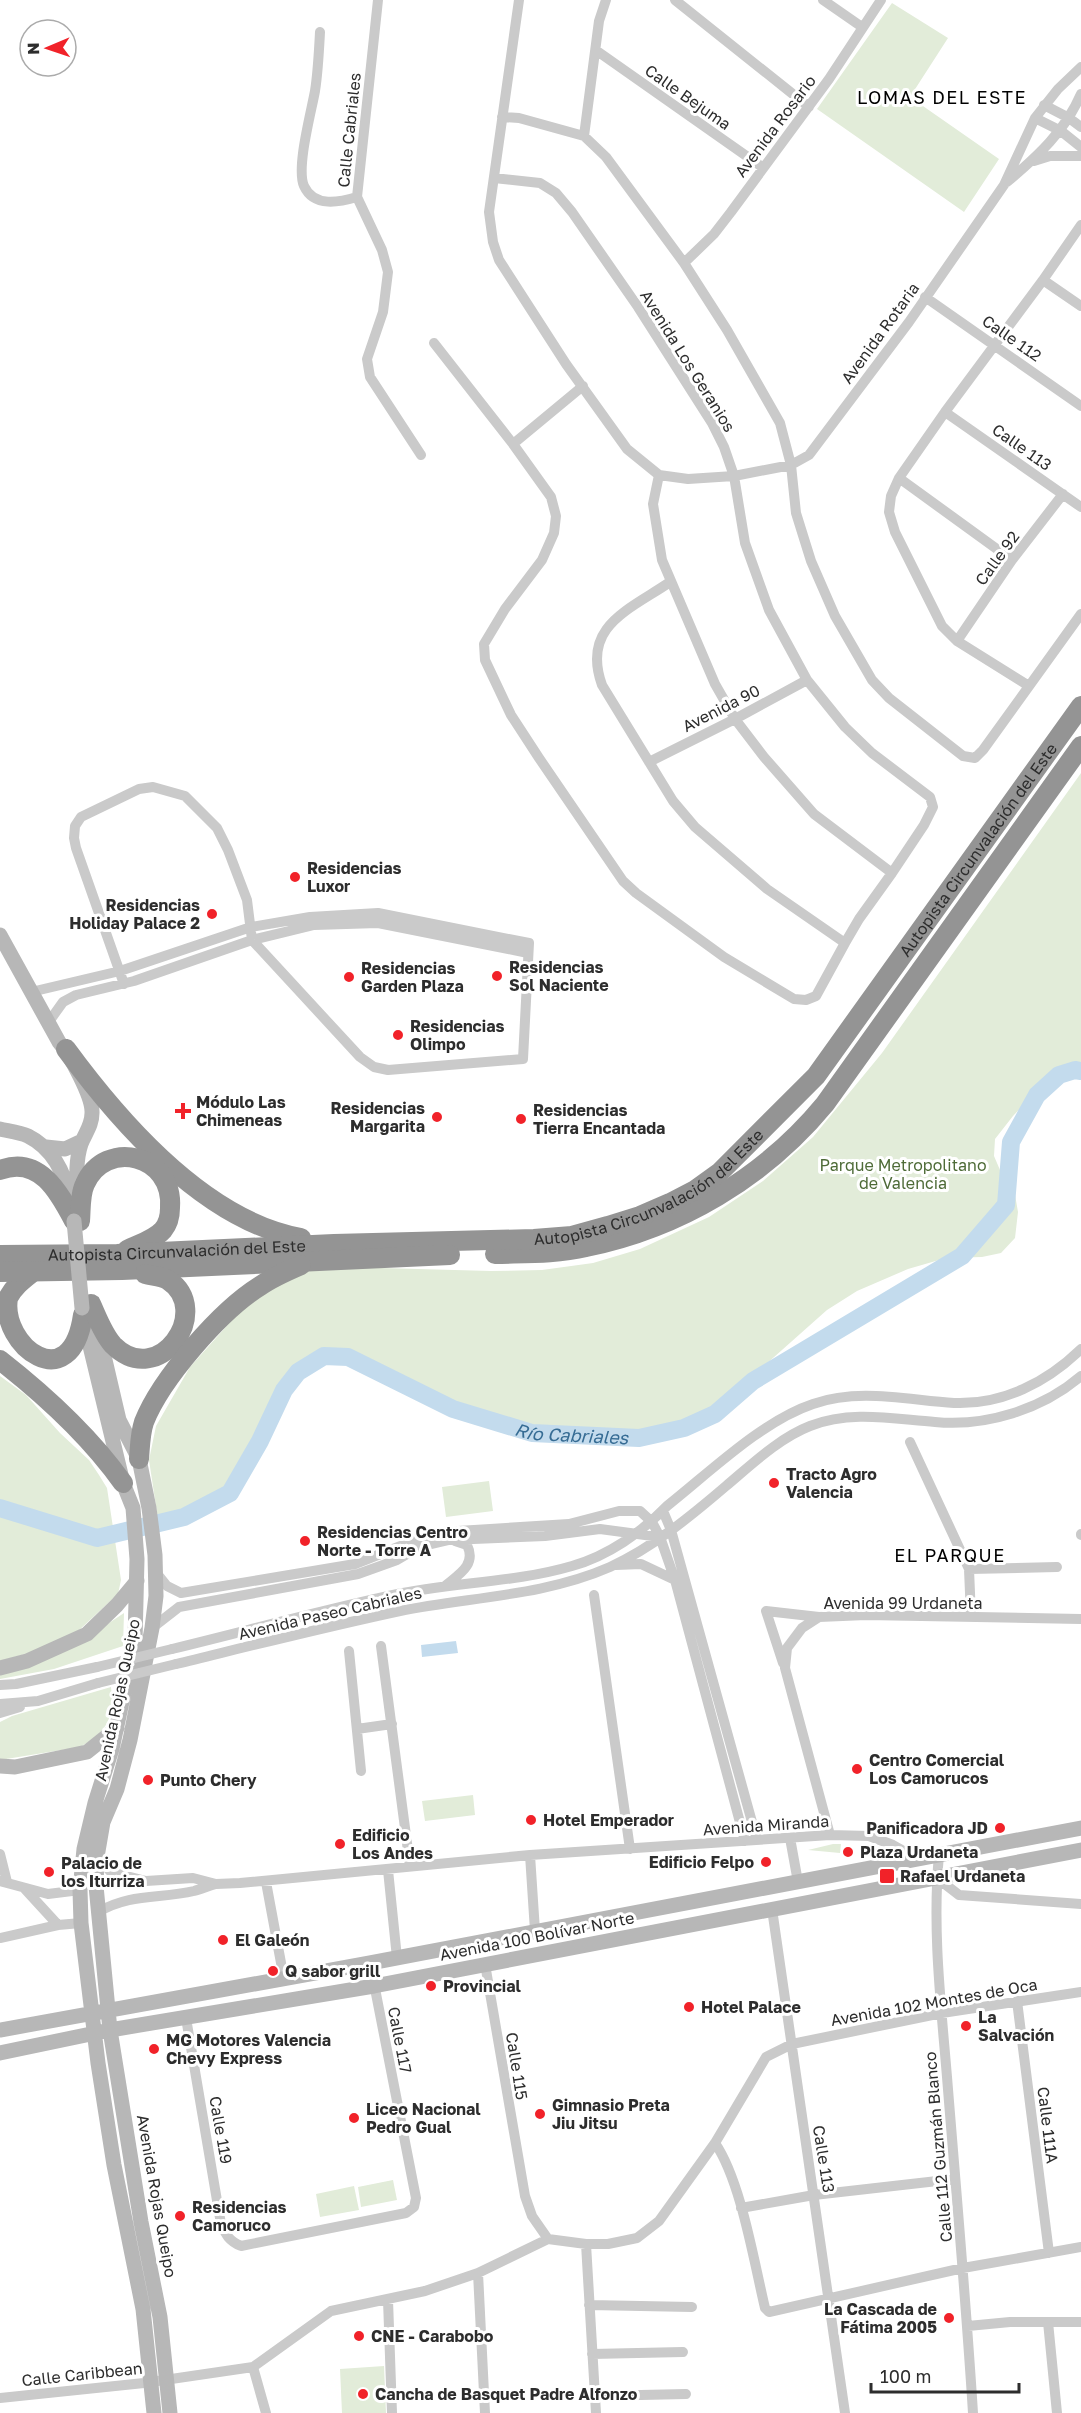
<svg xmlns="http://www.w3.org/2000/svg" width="1081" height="2413" font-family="'Golos Text',sans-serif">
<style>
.green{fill:#e2ecd9}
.water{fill:#c3dbed}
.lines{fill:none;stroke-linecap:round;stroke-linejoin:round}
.river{stroke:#c3dbed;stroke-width:18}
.street{stroke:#cacaca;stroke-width:10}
.secondary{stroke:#b7b7b7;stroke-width:15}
.highway{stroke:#949494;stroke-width:20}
.street-bridge{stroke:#cacaca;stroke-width:10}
.secondary-bridge{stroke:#b7b7b7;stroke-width:15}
.poi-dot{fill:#f12229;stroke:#fff;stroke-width:2}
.labels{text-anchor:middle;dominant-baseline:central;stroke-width:6;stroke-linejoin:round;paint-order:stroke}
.street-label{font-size:16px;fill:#2d2d2d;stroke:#fff}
.poi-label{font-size:16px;font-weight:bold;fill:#2d2d2d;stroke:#fff;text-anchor:start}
.park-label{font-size:16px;fill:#4e6b37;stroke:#fff}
.neighbourhood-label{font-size:18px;letter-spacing:1.5px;fill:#000;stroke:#fff}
.water-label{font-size:18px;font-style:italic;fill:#366c94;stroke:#fff}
</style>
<rect width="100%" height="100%" fill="#fff"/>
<path class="green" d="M892 3 948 38 910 97 999 159 964 212 817 109Z
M1081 773V1062L1072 1064 1042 1085 1013 1116 995 1139 994 1156 1003 1177 1014 1189 1018 1212 1015 1238 1001 1253 982 1257 946 1258 908 1269 857 1291 827 1310 712 1412 684 1426 654 1435 621 1438H574L518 1430 472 1419 360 1360 337 1355 303 1363 277 1390 226 1498 174 1522 159 1526 149 1460 156 1426 190 1367 241 1310 266 1290 307 1270 345 1267 491 1271 542 1270 593 1263 640 1249 709 1217 763 1181 813 1137 882 1053Z
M0 1376 26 1395 60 1433 89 1460 99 1475 107 1488 121 1580 118 1594 77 1632 40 1650 0 1661Z
M489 1481 493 1511 446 1517 442 1487Z
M124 1613 123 1646 54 1669 0 1679V1672L103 1627Z
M111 1687C115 1718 106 1733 80 1747L0 1760V1722L12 1716Z
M473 1795 475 1815 425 1821 422 1801Z
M833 1844H841L840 1853 808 1850Z
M393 2180 397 2200 361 2207 358 2187Z
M354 2186 359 2210 320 2217 316 2194Z
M384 2366 386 2413H342L340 2369Z"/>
<path class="water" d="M456 1641 458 1653 422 1657 421 1645Z"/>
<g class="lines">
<path class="river" id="s1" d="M0 1508 97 1538 184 1517 230 1493 260 1441 284 1390 298 1372 324 1356 348 1357 453 1409 532 1433 639 1438 684 1428 715 1414 753 1381 962 1256 1006 1205 1011 1142 1037 1095 1059 1075 1075 1070 1081 1071"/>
<path class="street" d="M378 0 357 197 382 250 388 272 383 312 367 359 370 377 421 455
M519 0 489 212 493 242 499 260 566 364 627 449 659 475 688 479 734 476 791 465 809 455 909 322 1004 185 1035 118 1058 89 1081 67
M675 0 809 107
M823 0 862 27
M320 32C319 51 318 72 315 91 311 113 296 168 304 186 314 208 340 202 357 197
M597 51 762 167
M1044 105 1069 118 1081 127
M502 117 519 118 584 136 606 157 684 263 727 330 780 423 791 465 796 513 811 561 835 616 872 680 889 698 963 756 975 758 983 750 1081 614
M1035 118 1061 131 1081 147
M584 136 599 21 606 0
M1034 161 1050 156H1081
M494 178 540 183 556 193 572 212 638 307 712 423 724 447 734 476 745 543 769 610 807 680 845 727 872 753 930 797 933 807 924 825 892 873
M1007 182C1038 156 1065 131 1081 94
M684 263 714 234 731 212 829 79 881 0
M1043 280 1081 225
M925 297 1081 406
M434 343 513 444 551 497 556 516 554 533 542 560 505 609 484 644 485 660 511 715 539 758 623 881 636 893 724 957 794 999 806 1000 816 996 845 943
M945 412 1081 507
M513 444 583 386
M659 475 653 504 662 560 715 684 735 719 764 757 814 814 892 873 859 919 845 943 767 889 695 827 673 801 602 685C581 626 629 610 670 582
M899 478 1012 560
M957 641 1012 560 1063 494
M1029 686 957 641 942 626 895 532 889 512 891 496 899 478 945 412 1043 280 1081 306
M649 762 735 719 807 680
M31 992 120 971 251 927 310 917 378 913 529 943 523 1059 388 1070 374 1067 360 1057 252 940 247 900 228 850 217 828 185 796 153 787 139 789 81 817 75 826 74 838 76 848C92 893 108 938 124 984
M48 1023 63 1002 76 995 134 981 252 940 314 925 378 923 528 953
M910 1442 969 1569 971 1617
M663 1511 671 1530 757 1840
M1081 1534V1535
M616 1565 641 1564 675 1580
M969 1569 1057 1567
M155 1571 167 1586 181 1593 355 1564 421 1538 442 1532 569 1524 619 1511H640L652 1522 660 1537 675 1580 745 1841
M445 1586C458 1575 477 1565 467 1545L455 1541
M594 1595 630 1849
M152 1628 179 1607 358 1574 397 1560 419 1547 449 1540 545 1536 600 1529 660 1537
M381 1646 410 1866
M172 1649C246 1631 319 1611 393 1595 452 1582 514 1583 572 1566 608 1556 642 1532 667 1506 710 1472 762 1421 813 1404 859 1388 907 1400 954 1403 1003 1405 1047 1382 1081 1349
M349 1651 361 1771
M783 1663 766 1611 819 1617
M176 1664C250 1646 325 1627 400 1611 470 1597 544 1596 610 1567 652 1548 691 1516 726 1486 751 1465 779 1438 810 1426 851 1410 893 1419 935 1422 986 1427 1043 1409 1081 1376
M0 1685 16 1684 97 1667
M0 1704 38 1701 98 1683
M0 1713 20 1707
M357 1729 392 1724
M830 1835 785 1668 787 1648 802 1628 819 1617 866 1615 1081 1619
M790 1838 798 1882
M0 1854 7 1882
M530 1855 535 1931
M939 1855C932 1928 941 2004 947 2077 956 2189 966 2301 973 2413
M97 1857 111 1872 146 1881 193 1878 216 1884 240 1883 530 1855 830 1835 869 1836 893 1845 918 1859
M388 1870 397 1958
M937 1878 959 1895 1081 1904
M0 1881 48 1894 80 1890
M266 1882 284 1979
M25 1889 58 1925
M772 1909 845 2413
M98 1912C131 1893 159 1899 194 1891 201 1889 209 1886 216 1884
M0 1938 58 1925 81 1923
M485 1964 525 2196 532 2216 548 2239
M1017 2001 1049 2253
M186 2018 221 2224C226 2235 229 2241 241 2246L406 2213 414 2207 416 2198 370 1963
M715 2143C741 2181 754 2262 765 2308L769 2312 963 2268 1081 2247
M741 2208 814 2195 955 2179
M586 2244 596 2413
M478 2273 485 2413
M388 2300 392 2413
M589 2305 692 2307
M1048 2322 1057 2413
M968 2326 1010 2322H1081
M592 2354 683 2352
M253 2367 266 2413
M595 2396 686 2394
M0 2398 144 2383 253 2367 331 2311 425 2291 478 2273 548 2239 586 2244H608L637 2238 659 2221 715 2143 766 2057 792 2044 942 2013 1081 1992"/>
<path class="secondary" d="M0 935 59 1042C70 1055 93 1097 92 1113 92 1126 85 1133 81 1144 75 1162 77 1181 78 1199
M0 1129C9 1131 20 1132 28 1136 54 1149 66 1176 71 1203
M46 1147 65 1149 82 1141
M83 1317 123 1483 133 1508 137 1559 135 1641 112 1749 95 1803 84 1849 80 1890 81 1923 98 2063 114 2165 143 2309 154 2413
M98 1330 119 1420 139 1459 149 1508 155 1555 156 1596 152 1628 130 1740 117 1789 103 1822 97 1857 96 1886 110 2030 141 2222 160 2317 170 2413
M0 1668 27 1661 87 1634 117 1605 137 1581
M0 1766 15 1767 87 1752 117 1728
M0 2030 370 1963 1081 1828
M0 2053 110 2030 374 1986 1081 1850"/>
<g class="highway">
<path d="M66 1049C121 1124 206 1221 301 1238"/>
<path d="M0 1170C39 1155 59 1192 74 1221"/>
<path d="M80 1221C81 1209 80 1194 85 1184 105 1138 174 1154 170 1208 170 1215 168 1224 163 1230 154 1240 139 1244 127 1250"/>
<path d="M495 1254C525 1253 556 1254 586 1247 679 1228 764 1178 825 1104L1081 746"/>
<path id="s2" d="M0 1255 117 1254 334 1244 534 1239 572 1236 608 1226 640 1216 670 1203 695 1190 720 1172 816 1076 1081 706"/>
<path d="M34 1271C24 1279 14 1286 8 1298 0 1346 71 1399 83 1315"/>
<path d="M0 1272 122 1270 450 1255"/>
<path d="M91 1304C97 1317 103 1334 113 1345 159 1391 214 1310 168 1280 162 1276 152 1276 145 1274"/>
<path d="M0 1360C46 1396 89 1435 123 1483"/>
<path d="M139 1459C140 1447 140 1434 144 1422 161 1379 220 1311 260 1286 273 1277 287 1271 301 1265"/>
</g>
<path class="street-bridge" d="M97 1667 172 1649
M98 1683 176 1664"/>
<path class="secondary-bridge" d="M74 1221 82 1308"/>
</g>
<g class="poi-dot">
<circle cx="295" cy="877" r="6"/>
<circle cx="212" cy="914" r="6"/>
<circle cx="497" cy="976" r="6"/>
<circle cx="349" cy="977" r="6"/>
<circle cx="398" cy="1035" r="6"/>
<path d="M180 1102h6v6h6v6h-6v6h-6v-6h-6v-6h6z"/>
<circle cx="437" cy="1117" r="6"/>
<circle cx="521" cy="1119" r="6"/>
<circle cx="774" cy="1483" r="6"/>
<circle cx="305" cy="1541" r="6"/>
<circle cx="857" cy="1769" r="6"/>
<circle cx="148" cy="1780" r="6"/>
<circle cx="531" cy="1820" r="6"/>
<circle cx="1000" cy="1828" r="6"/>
<circle cx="340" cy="1844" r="6"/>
<circle cx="848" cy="1852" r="6"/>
<circle cx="766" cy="1862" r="6"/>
<circle cx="49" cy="1872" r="6"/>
<rect x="879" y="1868" width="16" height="16" rx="3"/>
<circle cx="223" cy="1940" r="6"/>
<circle cx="273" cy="1971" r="6"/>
<circle cx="431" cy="1986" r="6"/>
<circle cx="689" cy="2007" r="6"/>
<circle cx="966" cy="2026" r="6"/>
<circle cx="154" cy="2049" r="6"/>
<circle cx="540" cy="2114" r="6"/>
<circle cx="354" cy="2118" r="6"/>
<circle cx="180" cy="2216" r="6"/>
<circle cx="949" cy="2318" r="6"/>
<circle cx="359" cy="2336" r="6"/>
<circle cx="363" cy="2394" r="6"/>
</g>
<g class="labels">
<g class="street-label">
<text transform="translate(688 97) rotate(35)">Calle Bejuma</text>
<text transform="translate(775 126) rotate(-53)">Avenida Rosario</text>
<text transform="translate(349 130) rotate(-84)">Calle Cabriales</text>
<text transform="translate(880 333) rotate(-54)">Avenida Rotaria</text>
<text transform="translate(1012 338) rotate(35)">Calle 112</text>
<text transform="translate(688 361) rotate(58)">Avenida Los Geranios</text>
<text transform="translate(1022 447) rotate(35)">Calle 113</text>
<text transform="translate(997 558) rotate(-54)">Calle 92</text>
<text transform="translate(721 708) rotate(-27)">Avenida 90</text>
<text stroke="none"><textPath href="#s2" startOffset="1149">Autopista Circunvalación del Este</textPath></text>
<text stroke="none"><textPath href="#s2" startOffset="663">Autopista Circunvalación del Este</textPath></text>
<text stroke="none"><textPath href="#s2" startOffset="177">Autopista Circunvalación del Este</textPath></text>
<text x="903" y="1603">Avenida 99 Urdaneta</text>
<text transform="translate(330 1613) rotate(-13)">Avenida Paseo Cabriales</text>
<text transform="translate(117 1700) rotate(-78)">Avenida Rojas Queipo</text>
<text transform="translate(766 1825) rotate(-4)">Avenida Miranda</text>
<text transform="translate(537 1936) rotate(-11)">Avenida 100 Bolívar Norte</text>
<text transform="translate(934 2002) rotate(-10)">Avenida 102 Montes de Oca</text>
<text transform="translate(400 2040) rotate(79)">Calle 117</text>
<text transform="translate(517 2066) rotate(81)">Calle 115</text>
<text transform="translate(1048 2125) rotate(83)">Calle 111A</text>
<text transform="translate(221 2130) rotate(80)">Calle 119</text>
<text transform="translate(938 2147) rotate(-95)">Calle 112 Guzmán Blanco</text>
<text transform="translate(824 2159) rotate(81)">Calle 113</text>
<text transform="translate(157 2196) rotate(80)">Avenida Rojas Queipo</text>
<text transform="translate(82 2374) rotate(-6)">Calle Caribbean</text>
</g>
<g class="poi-label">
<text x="307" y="868">Residencias<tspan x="307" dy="18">Luxor</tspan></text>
<text x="200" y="905" text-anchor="end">Residencias<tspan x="200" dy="18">Holiday Palace 2</tspan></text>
<text x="509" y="967">Residencias<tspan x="509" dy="18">Sol Naciente</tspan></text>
<text x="361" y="968">Residencias<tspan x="361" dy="18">Garden Plaza</tspan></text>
<text x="410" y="1026">Residencias<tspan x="410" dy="18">Olimpo</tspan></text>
<text x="196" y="1102">Módulo Las<tspan x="196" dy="18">Chimeneas</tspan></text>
<text x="425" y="1108" text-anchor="end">Residencias<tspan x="425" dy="18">Margarita</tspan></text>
<text x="533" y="1110">Residencias<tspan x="533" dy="18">Tierra Encantada</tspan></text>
<text x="786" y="1474">Tracto Agro<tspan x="786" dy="18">Valencia</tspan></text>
<text x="317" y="1532">Residencias Centro<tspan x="317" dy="18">Norte - Torre A</tspan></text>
<text x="869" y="1760">Centro Comercial<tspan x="869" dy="18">Los Camorucos</tspan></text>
<text x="160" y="1780">Punto Chery</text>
<text x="543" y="1820">Hotel Emperador</text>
<text x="988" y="1828" text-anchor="end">Panificadora JD</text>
<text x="352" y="1835">Edificio<tspan x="352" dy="18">Los Andes</tspan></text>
<text x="860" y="1852">Plaza Urdaneta</text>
<text x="754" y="1862" text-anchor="end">Edificio Felpo</text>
<text x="61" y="1863">Palacio de<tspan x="61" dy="18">los Iturriza</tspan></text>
<text x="900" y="1876">Rafael Urdaneta</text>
<text x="235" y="1940">El Galeón</text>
<text x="285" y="1971">Q sabor grill</text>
<text x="443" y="1986">Provincial</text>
<text x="701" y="2007">Hotel Palace</text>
<text x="978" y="2017">La<tspan x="978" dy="18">Salvación</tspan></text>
<text x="166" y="2040">MG Motores Valencia<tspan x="166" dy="18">Chevy Express</tspan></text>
<text x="552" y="2105">Gimnasio Preta<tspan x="552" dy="18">Jiu Jitsu</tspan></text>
<text x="366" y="2109">Liceo Nacional<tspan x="366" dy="18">Pedro Gual</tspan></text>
<text x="192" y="2207">Residencias<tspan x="192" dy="18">Camoruco</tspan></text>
<text x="937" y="2309" text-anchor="end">La Cascada de<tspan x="937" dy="18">Fátima 2005</tspan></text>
<text x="371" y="2336">CNE - Carabobo</text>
<text x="375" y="2394">Cancha de Basquet Padre Alfonzo</text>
</g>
<g class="park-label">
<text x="903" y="1165">Parque Metropolitano<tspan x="903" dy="18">de Valencia</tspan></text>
</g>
<g class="neighbourhood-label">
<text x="942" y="97">LOMAS DEL ESTE</text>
<text x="950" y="1555">EL PARQUE</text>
</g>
<g class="water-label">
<text stroke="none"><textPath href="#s1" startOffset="676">Río Cabriales</textPath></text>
</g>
</g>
<g transform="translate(48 48) rotate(268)"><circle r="28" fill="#ffffff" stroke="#ababab" stroke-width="1.5"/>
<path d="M0-4.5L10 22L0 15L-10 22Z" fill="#f12229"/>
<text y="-9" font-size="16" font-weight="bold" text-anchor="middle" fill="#2d2d2d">N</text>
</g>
<path d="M871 2383v9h148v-9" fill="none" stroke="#2d2d2d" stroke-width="3"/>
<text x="880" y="2383" font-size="18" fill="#2d2d2d" stroke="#ffffff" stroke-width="4.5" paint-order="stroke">100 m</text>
</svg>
